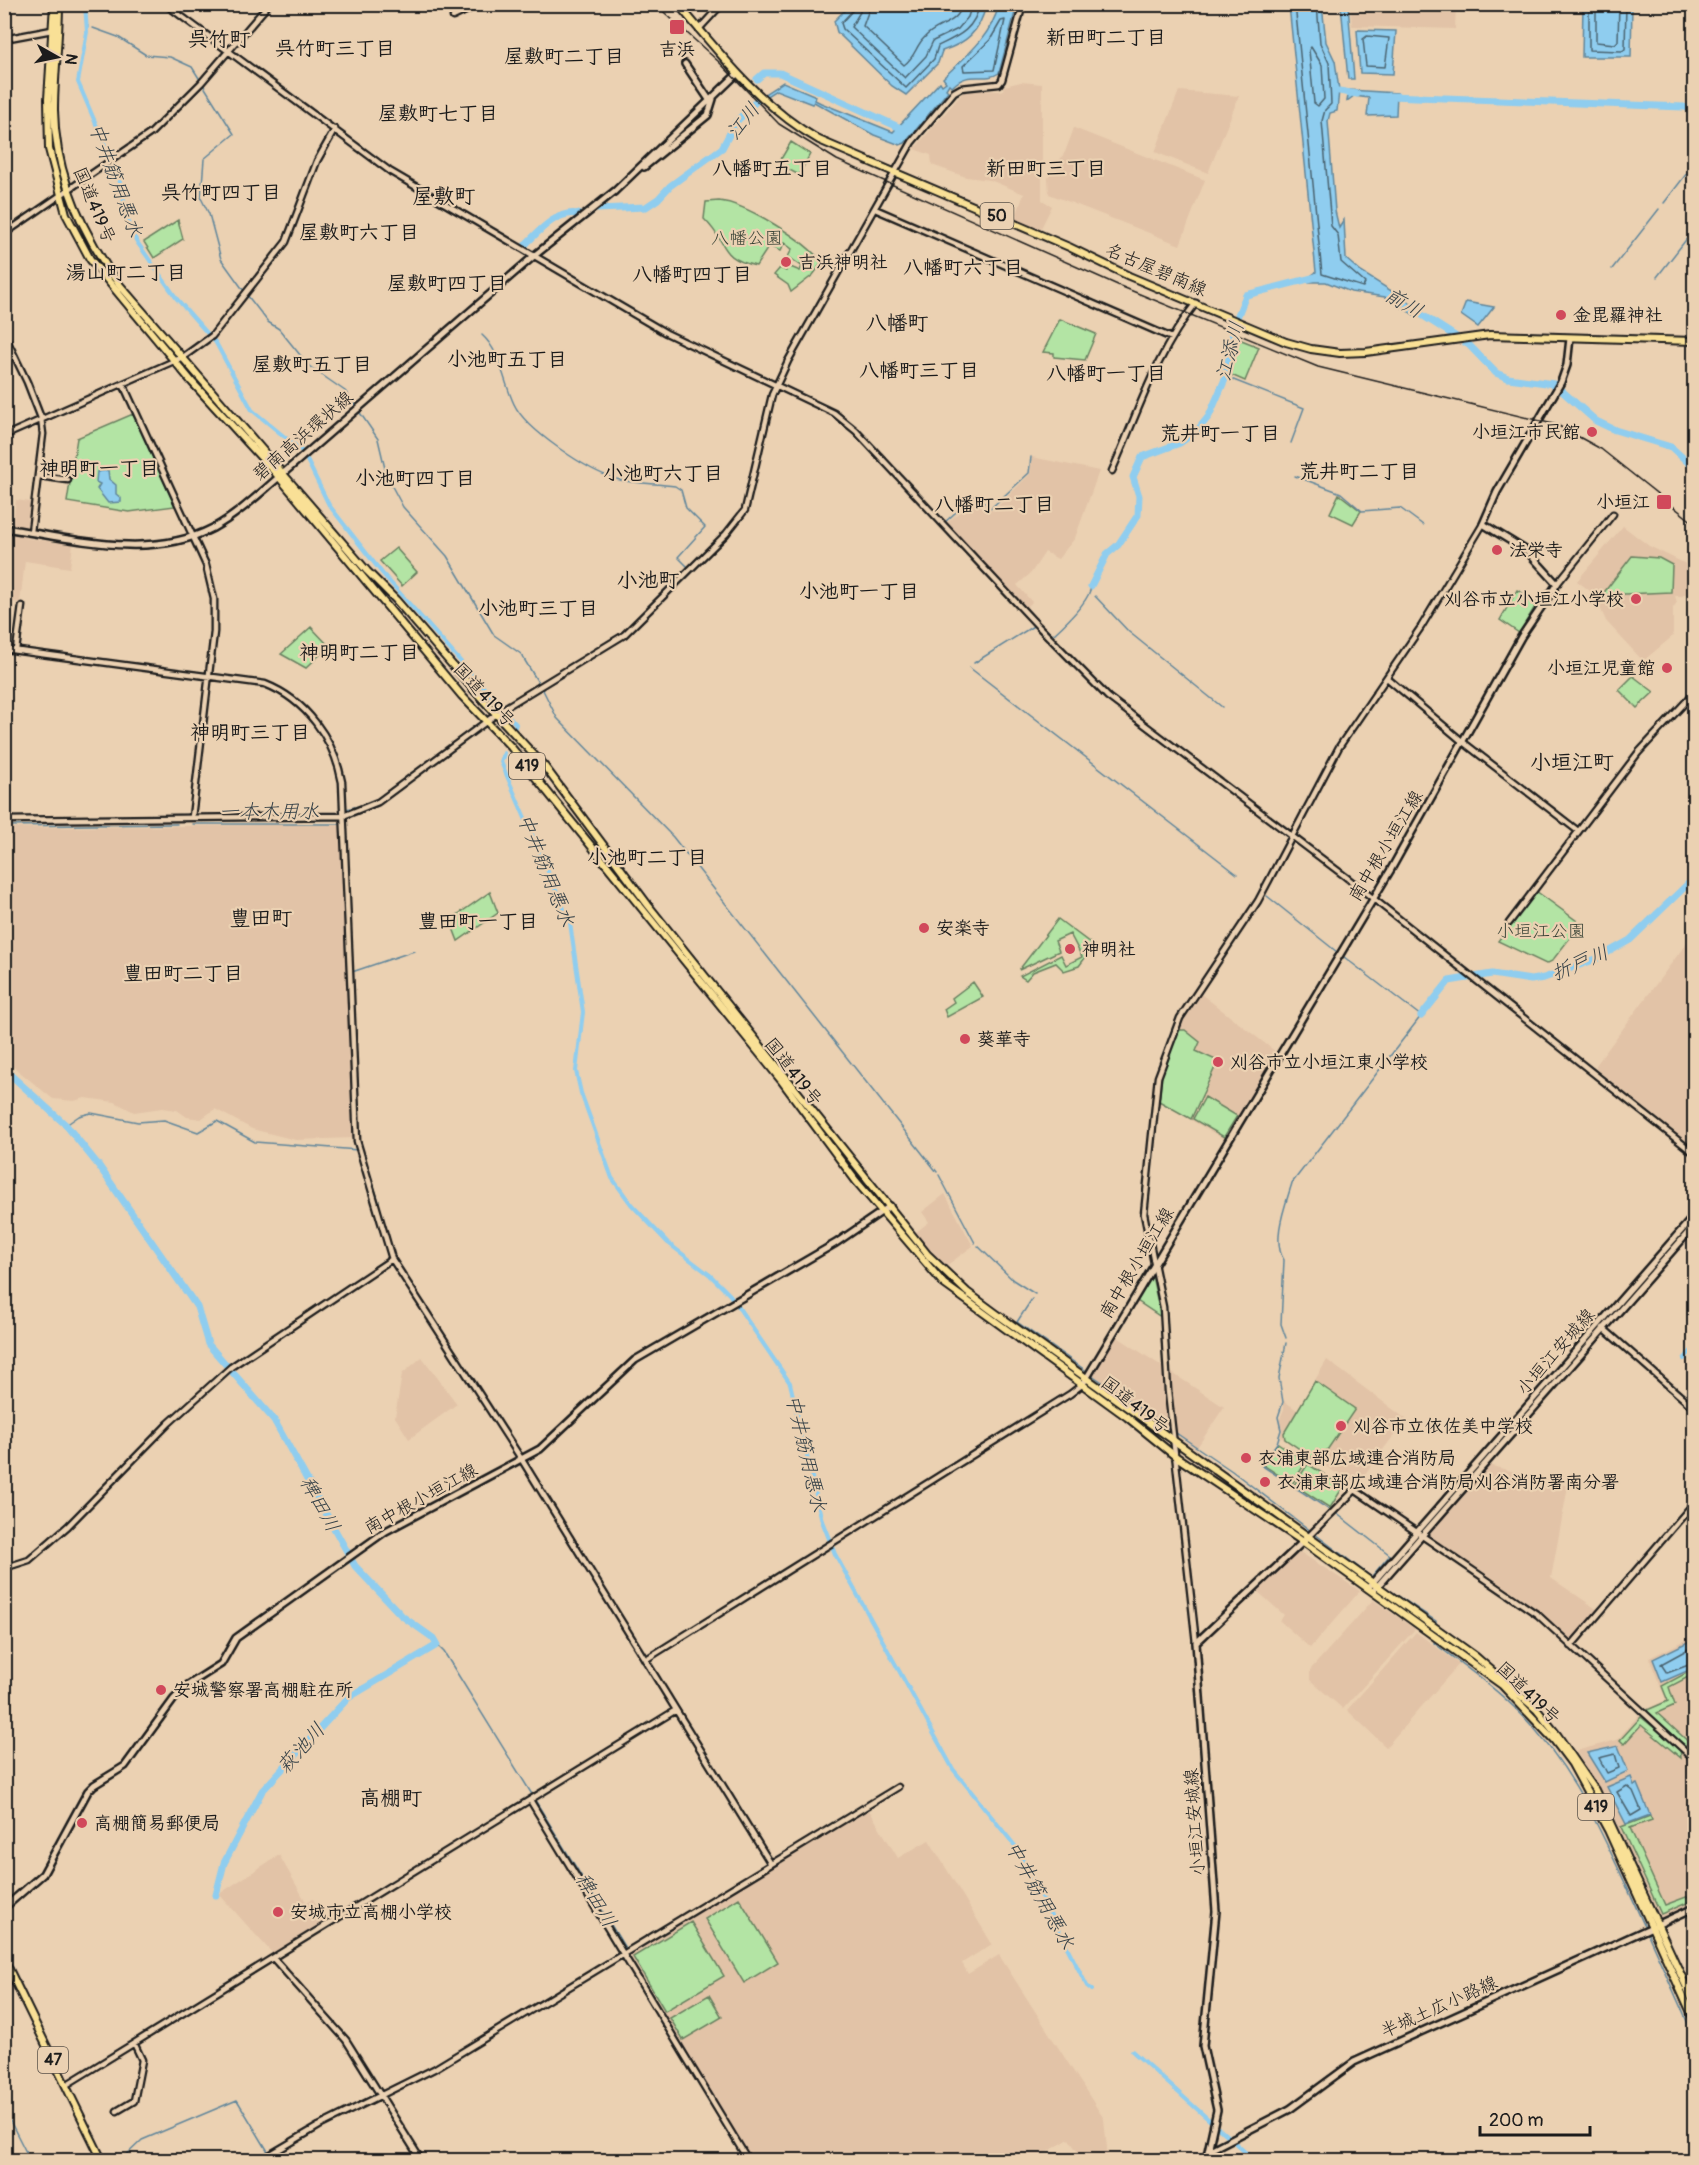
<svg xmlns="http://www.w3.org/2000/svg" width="1699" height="2165" font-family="Pangolin,'Klee One',sans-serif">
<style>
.built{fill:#e2c3a7}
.green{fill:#b3e4a4;stroke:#688060;stroke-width:1.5}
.water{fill:#8fcdef;stroke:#61869b;stroke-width:1.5}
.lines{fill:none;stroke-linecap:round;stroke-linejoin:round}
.shore{stroke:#4a6370;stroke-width:1.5}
.stream{stroke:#61869b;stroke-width:1.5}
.canal{stroke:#8fcdef;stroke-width:4}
.river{stroke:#8fcdef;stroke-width:7}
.tertiary-casing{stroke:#1c1c1c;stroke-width:9}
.secondary-casing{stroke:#1c1c1c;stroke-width:10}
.primary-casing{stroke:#1c1c1c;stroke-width:10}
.trunk-casing{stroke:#1c1c1c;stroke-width:10}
.tertiary{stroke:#ebd1b2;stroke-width:4.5}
.secondary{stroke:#ebd1b2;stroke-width:5}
.primary{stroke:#f9e096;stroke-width:6}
.trunk{stroke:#f9e096;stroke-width:6}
.rail{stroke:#1c1c1c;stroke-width:1.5}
.poi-dot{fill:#d1495b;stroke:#ebd1b2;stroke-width:2}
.labels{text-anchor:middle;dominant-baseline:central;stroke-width:4.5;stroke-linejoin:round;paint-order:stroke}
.shield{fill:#ebd1b2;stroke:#5a5249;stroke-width:1.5}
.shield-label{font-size:16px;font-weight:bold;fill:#1c1c1c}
.poi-label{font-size:18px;font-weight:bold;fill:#1c1c1c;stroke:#ebd1b2;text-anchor:start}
.street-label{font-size:18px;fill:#1c1c1c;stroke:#ebd1b2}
.park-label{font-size:18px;fill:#3a4437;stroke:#ebd1b2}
.neighbourhood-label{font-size:20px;font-weight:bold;fill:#1c1c1c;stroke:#ebd1b2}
.water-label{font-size:20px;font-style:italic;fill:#333f46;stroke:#ebd1b2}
.quarter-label{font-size:21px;font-weight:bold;fill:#1c1c1c;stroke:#ebd1b2}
</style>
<rect width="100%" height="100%" fill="#ebd1b2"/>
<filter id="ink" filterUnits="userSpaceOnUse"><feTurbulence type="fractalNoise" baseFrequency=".0167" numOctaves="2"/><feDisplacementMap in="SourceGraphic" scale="12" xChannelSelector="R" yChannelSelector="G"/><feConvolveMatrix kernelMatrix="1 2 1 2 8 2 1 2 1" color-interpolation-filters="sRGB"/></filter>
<g filter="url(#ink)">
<path class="built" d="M1350 5H1456L1455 29 1352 26Z
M1021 82 1042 84V200L1052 206 1040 230 1015 219 1024 194 990 180 966 177 932 165 931 155 914 149 966 89 999 91 1003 90 1004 86Z
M1179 91 1239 96 1208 173 1155 152Z
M1074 128 1205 180 1180 245 1049 194 1048 178 1065 152Z
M1032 457 1099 471 1075 538 1058 559 1045 552 1031 573 1017 585 1032 602 1025 609 946 524 977 496 993 511 1030 474Z
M16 500 30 502 25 538 73 544 70 568 25 561 20 603 5 601 4 535H11Z
M1623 526 1649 546 1694 568V589L1682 596H1675L1677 602 1673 608V636L1643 661 1606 621 1594 594 1577 581Z
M340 824 354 1138 296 1140 252 1129 215 1109 201 1119 187 1117 177 1110 162 1108 134 1112 115 1102 85 1098 74 1101 53 1099 5 1060V828Z
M1694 933V1147L1596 1069V1065Z
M1201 994 1276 1052 1224 1139 1158 1101 1162 1072 1179 1026Z
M945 1194 973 1246 946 1266 915 1233 929 1222 922 1212Z
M1116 1336 1224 1407 1196 1449 1094 1377 1093 1373Z
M422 1357 457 1404 409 1439 395 1417 402 1374Z
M1327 1360 1406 1419 1356 1486 1280 1437 1282 1431 1279 1421 1284 1409V1401L1297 1410Z
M1488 1465 1568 1486 1551 1578 1598 1610 1571 1642 1519 1596 1430 1537V1532Z
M1300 1552 1360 1591 1310 1648 1280 1621 1284 1615 1255 1589Z
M1373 1600 1415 1629 1343 1709 1310 1680V1670Z
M1416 1632 1459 1664 1386 1747 1347 1710Z
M1694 1636V1905L1659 1921 1599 1790 1576 1751 1617 1740 1642 1711 1666 1700 1649 1658Z
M869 1810 898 1858 929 1840 992 1944 962 1963 968 1974 999 1955 1104 2119 1108 2158 1083 2160 1069 2139 1034 2160H751L630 1959 631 1954Z
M279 1855 306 1902 313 1899 325 1921 273 1954 219 1894Z"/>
<path class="green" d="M791 142 810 154 799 175 778 164Z
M719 201C745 203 807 241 822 263L813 275 791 292 788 285 774 275 780 268 786 271 788 266 800 271 802 266 788 257 792 249 784 243 780 251 769 246 756 266C717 257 730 244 704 219L706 202Z
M178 220 183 239 154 258 144 242Z
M1060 319 1096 334 1085 360 1054 357V353L1043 352Z
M1234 337 1259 347 1245 381 1229 374Z
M133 414 175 506 129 512 67 502 77 438Z
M1339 494 1361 511 1353 524 1330 513Z
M396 548 417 572 402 586 380 561Z
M1632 556 1659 558 1672 565 1671 592 1602 595Z
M1517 590 1538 602 1519 633 1500 620Z
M311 627 329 646 306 668 281 654Z
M1633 676 1654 692 1637 708 1619 690Z
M1536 891 1581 924 1552 961 1546 964 1498 941Z
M490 892 498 913 458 941 450 920Z
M1058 919 1094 946 1079 966 1064 971 1056 963 1033 972 1026 980 1020 976 1061 955 1066 965 1082 957 1070 934 1055 941 1059 951 1019 970Z
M973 982 983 997 947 1017 944 1009 954 1002 952 998Z
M1178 1030H1185L1200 1042 1196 1051 1218 1061 1191 1119 1159 1101 1162 1075Z
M1205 1097 1237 1116 1224 1137 1193 1119Z
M1152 1276 1161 1317 1137 1301Z
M1315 1381 1355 1409 1319 1462 1285 1439 1284 1433Z
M1278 1443 1306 1462 1292 1484 1262 1464Z
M1308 1464 1343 1487 1330 1508 1294 1485Z
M1694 1669V1674L1669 1687 1675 1705 1657 1713 1692 1745H1685L1645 1711 1668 1701 1662 1686Z
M1641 1717 1680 1749 1681 1758 1641 1725 1624 1744 1620 1740Z
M1650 1816 1652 1820 1630 1828 1665 1905 1694 1894V1900L1661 1914 1621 1827Z
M739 1898 778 1962 744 1983 705 1919Z
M691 1922 724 1976 665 2011 633 1957Z
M709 1995 722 2017 683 2040 670 2018Z"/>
<path class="water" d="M850 5V4L986 5C980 32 966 43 942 51L938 63 906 95 892 86 837 32 834 21Z
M999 5H1017L999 73C984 83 969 69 952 87L949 84 946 89 948 91 905 143 900 145 874 135 814 102 812 104 776 90 754 104 752 102 783 82 816 96 815 100 821 103 893 132 940 82 942 85 946 82 943 78C967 55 990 38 999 5Z
M1289 5H1322L1326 42 1335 61 1339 90 1337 111 1330 113 1328 121 1335 211 1339 228 1344 220 1346 259 1361 272 1420 309 1416 316 1385 297 1351 292 1326 282H1309L1308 278 1316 272Z
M1341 5H1348L1354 79H1348Z
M1583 5H1632L1631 57H1582Z
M1357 30 1396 31 1393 74 1360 73Z
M1349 90 1397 93 1396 115 1367 116 1369 98 1354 96 1347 101Z
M1466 302 1494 307 1478 327 1461 315Z
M108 470 109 479 116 485V494L121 498V502L108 503 97 489 100 484 96 482 97 472Z
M1694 1639V1668L1662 1682 1653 1659Z
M1618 1746 1628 1771 1605 1782 1587 1753Z
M1631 1777 1634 1785 1637 1784 1650 1815 1626 1824 1607 1787Z"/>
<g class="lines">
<path class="shore" d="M854 4 853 10 841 23 843 29 906 88 934 59 938 46C959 36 974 30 980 4
M861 4 860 12 851 27 905 78 926 56 933 41 958 29 968 17 972 4
M871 4 863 26 904 65C916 56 915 47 924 38 936 23 957 26 963 4
M1295 4 1322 274 1363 287 1365 283 1341 262 1338 235 1331 226 1322 121 1325 110 1331 104 1329 63 1320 43 1317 4
M1589 4V50L1622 51 1625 49 1626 4
M1596 4V42L1615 44 1618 41 1619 4
M1005 20 994 70 964 71 963 66 990 40 1001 21Z
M1367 36 1389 38 1385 67 1366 66 1363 39Z
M1311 47 1322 65 1324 99 1318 106 1314 103 1309 50Z
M1694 1646 1661 1664 1667 1673 1694 1663
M1615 1754 1619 1768 1607 1773 1599 1758Z
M1627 1786 1633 1791 1641 1810 1631 1816 1617 1792Z"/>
<path class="stream" d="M87 26H88
M93 28 118 37 146 55 170 57 192 67 234 134 204 159 201 198 209 214 221 259 244 291
M1664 203 1694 164
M1612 269 1659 209
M1657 277 1692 232
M247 295 268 322 279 329 309 366 345 391 378 439 387 477 403 507 447 556 494 635 521 654 539 684
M1691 298 1694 293
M482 335C501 352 503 381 514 404 526 430 588 471 616 479 635 484 655 483 675 486L681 490 686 508 705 527 678 557 689 568
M1226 377 1304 408 1291 443
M1295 476 1341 493 1362 511 1400 508 1423 525
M945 522 975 495 991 508 1029 473 1031 457
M1095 596 1129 632 1222 707
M1039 623 1053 635C1064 625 1090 600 1091 586
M974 663 1035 625
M970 668 1237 874
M542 688 557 718 673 837 937 1172
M290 694C317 714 339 744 344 778
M345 784 346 809 363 805
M193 824H341L347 971
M4 826 177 824
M1267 896 1337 952
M352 972 414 951
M66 1125 79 1116 91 1113 138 1122 164 1120 198 1132 217 1121 255 1142 358 1150
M363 1152 379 1202
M939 1175 975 1243
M978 1246 1013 1280 1035 1294
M1032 1299 1017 1322 1088 1372
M1286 1338 1281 1324 1284 1260C1271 1240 1286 1204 1292 1183L1421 1016 1344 957
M1286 1343 1279 1378 1283 1402 1278 1417 1281 1430 1277 1443 1261 1465 1331 1511
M1092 1375 1171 1430
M1176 1433 1232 1471 1374 1579
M1336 1513 1390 1555 1372 1576
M1382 1585 1436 1621V1625
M1435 1639 1434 1643C1464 1666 1496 1688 1522 1715 1580 1775 1611 1853 1645 1927
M437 1645 444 1652 533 1796
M535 1800 625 1948
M1647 1932 1694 2037
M625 1961 744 2160
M4 2109 30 2160
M121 2160 142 2140 237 2100 269 2153"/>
<path class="canal" d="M85 4 87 32 78 82 119 178 130 228 137 242 177 299 216 343 252 410 303 452 329 505 382 573 516 724 515 727
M504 753 501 762 570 923 583 1012 576 1071 581 1093 612 1178 631 1204 668 1243 710 1275 730 1295 790 1383 822 1521 835 1554 953 1769 1016 1847 1087 1986 1092 1990
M1684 1359 1694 1348
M1132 2051 1254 2160"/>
<path class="river" d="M757 79 764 73H780L905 130
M1339 91 1357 94
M1389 96 1684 107 1694 110
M597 209 646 207 658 199 670 186 722 148 736 122 760 97
M526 244C539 231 557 210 578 214
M1411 308 1469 345 1496 373 1508 378 1554 384 1596 421 1615 430 1671 447 1694 468
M1091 586 1107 554 1118 545 1138 515 1139 496 1133 477 1142 457 1180 443 1197 431 1209 416 1226 377 1234 325 1246 295 1316 277
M1421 1016 1449 981 1492 974 1531 980 1544 978 1596 959 1630 940 1694 878
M4 1069 66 1125 99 1166 197 1307 208 1344 274 1420 355 1566 402 1616 433 1638 437 1645 348 1698 262 1791 224 1863 216 1895"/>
<g class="tertiary-casing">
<path id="tertiary" d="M165 4 391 172 666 333 834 413 856 431 1038 626 1108 697 1346 877 1694 1153
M453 17 480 4
M699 29 722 4
M4 39 52 30
M875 209 1172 338
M4 234 151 133 201 83 269 4
M4 334 27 382 41 418 43 434 31 532
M123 384 206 565 214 599V632L192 817
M4 436 183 357 212 336 286 242 317 161 335 129
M1112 471C1138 413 1156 353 1196 303
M39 476 68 480
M1557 584 1613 514
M4 649 265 684C306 700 334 739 342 782L357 1141 392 1259 522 1460 771 1864
M16 650 22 606
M1387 678 1463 742 1578 831
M4 820 343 816 378 802 506 707 624 635 726 534 745 510 772 395 788 361 912 142 954 92 961 88 999 84 1002 80 1023 4
M1509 923 1638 753 1694 693
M1603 1328 1694 1408
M1308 1537 1355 1490 1538 1615 1694 1759
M4 1568 29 1560 68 1526 169 1423 231 1367 392 1259
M1196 1643 1168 1391 1163 1307 1144 1214 1158 1077 1180 1018 1258 901 1339 747 1421 627 1483 524
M1571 1646 1694 1503
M645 1660 1070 1394 1083 1384
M530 1800 748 2160
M273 1958 346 2040 421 2160
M66 2085 676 1710
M117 2111 134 2101 142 2060 134 2043
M261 2160 319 2126 434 2069 898 1787"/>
</g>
<g class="secondary-casing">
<path id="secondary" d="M685 64 710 101
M644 167 708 115 713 99
M4 528C71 538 150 561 213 528 237 515 258 495 279 477L535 255 615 191 737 74
M1083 1384 1390 871 1521 637 1557 584 1527 551 1483 524 1497 492 1561 382 1567 365 1570 338
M1368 1588 1694 1216
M1375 1589 1694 1226
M4 1908 43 1874 88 1791 94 1785 125 1766 174 1699 188 1685 221 1664 236 1638 386 1531 540 1449 635 1360 836 1243 890 1206
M1208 2151 1217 2110 1203 2046 1216 1911 1196 1643 1308 1537
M1206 2160 1208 2151 1290 2109 1354 2062 1694 1908"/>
</g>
<g class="primary-casing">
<path id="primary" d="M678 4C721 55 760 106 819 140L1069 247 1129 276 1286 342 1311 349 1340 353 1366 352 1490 335 1694 341
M4 1959 102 2160"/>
</g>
<g class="trunk-casing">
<path id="trunk" d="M54 4 48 99 49 149 66 214 90 259 192 382 279 477 462 696 511 747 781 1080 856 1181 944 1284 1127 1417 1175 1456 1302 1541 1502 1685 1554 1740 1572 1764 1608 1830 1694 2020
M59 4C59 40 54 75 54 110 55 174 81 231 118 283L367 571 396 600 474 690 545 767 648 905 928 1255 967 1292 994 1312 1475 1656 1537 1710 1558 1736 1595 1790 1694 2003"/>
</g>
<use href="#tertiary" class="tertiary"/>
<use href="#secondary" class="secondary"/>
<use href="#primary" class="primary"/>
<use href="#trunk" class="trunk"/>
<path class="rail" d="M655 4 719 62 779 124 837 160 1120 286 1318 367 1557 425 1601 449 1694 523"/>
</g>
</g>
<g class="poi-dot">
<rect x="669" y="19" width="16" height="16" rx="3"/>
<circle cx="786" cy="262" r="6"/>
<circle cx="1561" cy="315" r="6"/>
<circle cx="1592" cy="432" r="6"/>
<rect x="1656" y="494" width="16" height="16" rx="3"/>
<circle cx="1497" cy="550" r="6"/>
<circle cx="1636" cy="599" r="6"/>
<circle cx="1667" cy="668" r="6"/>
<circle cx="924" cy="928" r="6"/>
<circle cx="1070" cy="949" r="6"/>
<circle cx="965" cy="1039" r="6"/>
<circle cx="1218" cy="1062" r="6"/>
<circle cx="1341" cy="1426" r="6"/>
<circle cx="1246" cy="1458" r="6"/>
<circle cx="1265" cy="1482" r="6"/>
<circle cx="161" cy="1690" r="6"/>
<circle cx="82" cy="1823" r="6"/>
<circle cx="278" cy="1912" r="6"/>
</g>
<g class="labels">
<g class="shield">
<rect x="980.5" y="203" width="33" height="26" rx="4.5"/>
<rect x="509" y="753" width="36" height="26" rx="4.5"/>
<rect x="1578" y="1794" width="36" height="26" rx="4.5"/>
<rect x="38" y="2047" width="30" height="26" rx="4.5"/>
</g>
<g class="shield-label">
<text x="997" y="216">50</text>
<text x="527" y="766">419</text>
<text x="1596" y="1807">419</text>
<text x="53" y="2060">47</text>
</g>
<g class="poi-label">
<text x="677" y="49" text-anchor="middle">吉浜</text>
<text x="798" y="262">吉浜神明社</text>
<text x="1573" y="315">金毘羅神社</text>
<text x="1580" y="432" text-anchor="end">小垣江市民館</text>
<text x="1650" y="502" text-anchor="end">小垣江</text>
<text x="1509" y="550">法栄寺</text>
<text x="1624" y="599" text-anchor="end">刈谷市立小垣江小学校</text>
<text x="1655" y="668" text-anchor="end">小垣江児童館</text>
<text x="936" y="928">安楽寺</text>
<text x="1082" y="949">神明社</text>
<text x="977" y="1039">葵華寺</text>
<text x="1230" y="1062">刈谷市立小垣江東小学校</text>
<text x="1353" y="1426">刈谷市立依佐美中学校</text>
<text x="1258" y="1458">衣浦東部広域連合消防局</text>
<text x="1277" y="1482">衣浦東部広域連合消防局刈谷消防署南分署</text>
<text x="173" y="1690">安城警察署高棚駐在所</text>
<text x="94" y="1823">高棚簡易郵便局</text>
<text x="290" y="1912">安城市立高棚小学校</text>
</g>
<g class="street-label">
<text transform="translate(94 205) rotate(67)">国道419号</text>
<text transform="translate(1156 270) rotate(23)">名古屋碧南線</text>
<text transform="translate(303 436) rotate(-41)">碧南高浜環状線</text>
<text transform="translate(484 695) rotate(47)">国道419号</text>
<text transform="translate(1386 846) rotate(-59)">南中根小垣江線</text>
<text transform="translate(793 1072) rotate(52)">国道419号</text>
<text transform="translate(1137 1263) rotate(-59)">南中根小垣江線</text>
<text transform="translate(1556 1352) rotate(-49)">小垣江安城線</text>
<text transform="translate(1135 1405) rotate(38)">国道419号</text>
<text transform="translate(421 1499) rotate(-29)">南中根小垣江線</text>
<text transform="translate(1528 1693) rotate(44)">国道419号</text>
<text transform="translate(1195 1822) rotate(-94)">小垣江安城線</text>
<text transform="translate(1439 2007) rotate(-24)">半城土広小路線</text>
</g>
<g class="park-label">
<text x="747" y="238">八幡公園</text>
<text x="1541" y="931">小垣江公園</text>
</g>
<g class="neighbourhood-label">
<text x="1106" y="37">新田町二丁目</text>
<text x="335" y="48">呉竹町三丁目</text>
<text x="564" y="56">屋敷町二丁目</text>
<text x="438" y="113">屋敷町七丁目</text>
<text x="772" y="168">八幡町五丁目</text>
<text x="1046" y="168">新田町三丁目</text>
<text x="221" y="192">呉竹町四丁目</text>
<text x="359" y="232">屋敷町六丁目</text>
<text x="963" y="267">八幡町六丁目</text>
<text x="126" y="272">湯山町二丁目</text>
<text x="692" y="274">八幡町四丁目</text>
<text x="447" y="283">屋敷町四丁目</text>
<text x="507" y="359">小池町五丁目</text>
<text x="312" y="364">屋敷町五丁目</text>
<text x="919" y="370">八幡町三丁目</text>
<text x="1106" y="373">八幡町一丁目</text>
<text x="1220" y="433">荒井町一丁目</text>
<text x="99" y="468">神明町一丁目</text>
<text x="1359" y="471">荒井町二丁目</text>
<text x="663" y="473">小池町六丁目</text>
<text x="415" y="478">小池町四丁目</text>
<text x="994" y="504">八幡町二丁目</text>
<text x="859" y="591">小池町一丁目</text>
<text x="538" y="608">小池町三丁目</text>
<text x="359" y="652">神明町二丁目</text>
<text x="250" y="732">神明町三丁目</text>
<text x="647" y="857">小池町二丁目</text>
<text x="478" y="921">豊田町一丁目</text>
<text x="183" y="973">豊田町二丁目</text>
</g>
<g class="water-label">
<text transform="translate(743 121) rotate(-51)">江川</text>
<text transform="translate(116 180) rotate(70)">中井筋用悪水</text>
<text transform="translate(1404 303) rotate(30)">前川</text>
<text transform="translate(1230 351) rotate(-76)">江添川</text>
<text x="269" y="811">一本木用水</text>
<text transform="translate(546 870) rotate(68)">中井筋用悪水</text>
<text transform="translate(1580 963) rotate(-23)">折戸川</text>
<text transform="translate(806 1453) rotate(77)">中井筋用悪水</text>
<text transform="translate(320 1504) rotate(61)">稗田川</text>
<text transform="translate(301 1748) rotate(-48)">萩池川</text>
<text transform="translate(1040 1895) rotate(61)">中井筋用悪水</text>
<text transform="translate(596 1900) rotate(59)">稗田川</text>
</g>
<g class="quarter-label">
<text x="219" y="39">呉竹町</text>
<text x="444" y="196">屋敷町</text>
<text x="897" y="323">八幡町</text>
<text x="648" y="580">小池町</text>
<text x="1572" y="762">小垣江町</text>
<text x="261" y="918">豊田町</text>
<text x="391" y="1798">高棚町</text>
</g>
</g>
<rect width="1699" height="2165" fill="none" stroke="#ebd1b2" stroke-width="24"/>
<rect x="12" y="12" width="1675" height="2141" fill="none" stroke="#1c1c1c" stroke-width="2" filter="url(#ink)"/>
<g transform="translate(57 57) rotate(99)" stroke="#ebd1b2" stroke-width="4.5" paint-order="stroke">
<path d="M0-4.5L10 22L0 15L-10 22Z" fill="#1c1c1c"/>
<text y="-9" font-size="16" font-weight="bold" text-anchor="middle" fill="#1c1c1c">N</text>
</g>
<path d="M1480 2126v9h110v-9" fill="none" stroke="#1c1c1c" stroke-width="3"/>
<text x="1489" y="2126" font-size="18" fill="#1c1c1c" stroke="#ebd1b2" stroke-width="4.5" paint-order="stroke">200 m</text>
</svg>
